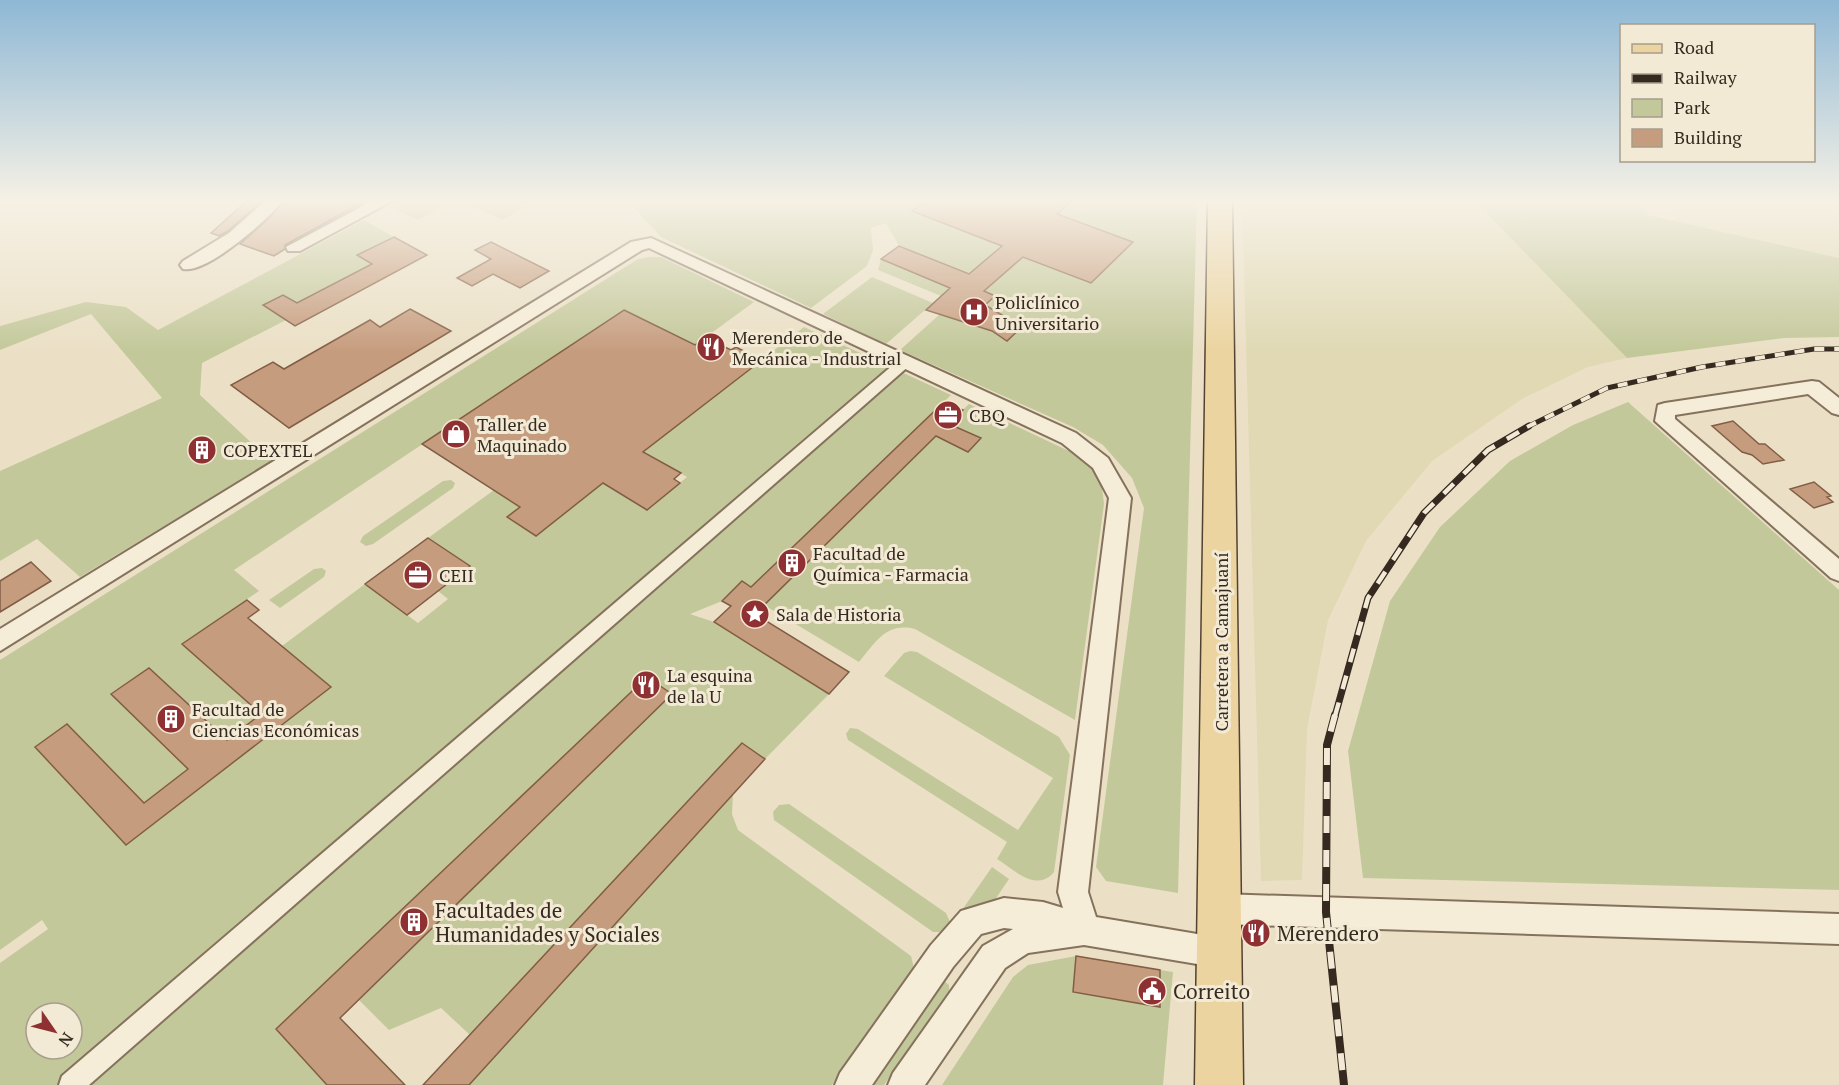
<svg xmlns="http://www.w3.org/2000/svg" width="1839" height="1085" font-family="'PT Serif',serif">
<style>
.farmland{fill:#e0d9b4}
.green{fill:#c3c89a;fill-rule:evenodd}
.building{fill:#c69c7e;stroke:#825d45;stroke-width:1.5}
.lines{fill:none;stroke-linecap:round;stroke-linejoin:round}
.pedestrian-casing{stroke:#85725d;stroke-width:4}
.minor-casing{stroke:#85725d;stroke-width:4}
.primary-casing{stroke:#534131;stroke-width:3}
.pedestrian{fill:#f6edd8;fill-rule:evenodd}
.minor{fill:#f6edd8;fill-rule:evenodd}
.primary{fill:#ebd4a0;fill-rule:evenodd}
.rail-far2-casing{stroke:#362a20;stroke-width:5}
.rail-far1-casing{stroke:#362a20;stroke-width:7}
.rail-casing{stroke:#362a20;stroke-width:8}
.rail-far2{stroke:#f3ead5;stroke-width:4;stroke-dasharray:10;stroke-linecap:butt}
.rail-far1{stroke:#f3ead5;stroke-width:4.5;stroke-dasharray:14;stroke-linecap:butt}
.rail{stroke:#f3ead5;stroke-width:6;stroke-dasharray:17;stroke-linecap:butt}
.labels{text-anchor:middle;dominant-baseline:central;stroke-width:6;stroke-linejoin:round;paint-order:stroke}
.poi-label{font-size:18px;fill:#362a20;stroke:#f3ead5;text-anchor:start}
.street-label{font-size:18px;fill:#362a20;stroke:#f3ead5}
.near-poi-label{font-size:21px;fill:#362a20;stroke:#f3ead5;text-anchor:start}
</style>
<rect width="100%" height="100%" fill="#ebe0c6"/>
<path class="farmland" d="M1242 200H1474L1627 358 1588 367 1522 399 1432 461 1366 541 1328 620 1307 729 1302 880 1261 881Z
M1658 200H1839V258L1676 221Z"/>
<path class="green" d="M402 200H456L418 220 389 207Z
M457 200H528L533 202 503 220Z
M640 200H927L912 211 1002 246 969 274 899 246 886 223 871 228 873 250 867 266 811 308 661 237 635 209Z
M1073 200H1197L1178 893 1106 881 1096 867 1144 508 1132 478 1103 445 1073 427 900 350 940 314 992 331 1007 341 1025 323 1007 318 969 297 981 286 987 289 1023 257 1091 283 1133 242 1057 214Z
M1474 200H1636L1648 215 1839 258V337L1784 338 1627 358Z
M364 220 394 237 358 255 372 264 297 303 283 295 264 305 286 320 202 363 200 395 271 461 80 577 37 539 0 561V471L162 398 91 314 0 350V326L86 302 126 307 158 330Z
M649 257H661L754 302 695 345 618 434 520 379 234 570 259 591 182 644 261 714 227 740 149 668 111 693 188 769 144 803 67 724 35 747 126 845 331 687 282 646 365 584 418 623 448 599 438 591 469 566 428 538 494 490 551 484 507 517 536 536 603 483 647 510 687 477 643 452 804 327 951 395 751 587 742 581 722 601 690 614 714 622 829 694 765 759 742 744 470 1035 441 1008 389 1030 359 1000 671 694 277 1029 327 1085H0V963L48 929 42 920 0 950V660L638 259ZM36 1013H72V1049H36Z
M881 259 950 288 941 296 878 270Z
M872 277 933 303 886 344 823 314Z
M1628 402 1839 590V890L1363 878 1348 751 1390 601 1440 527 1510 461 1573 425Z
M969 404 1071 452C1095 467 1102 476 1104 504L1075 720 915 629C886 622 876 642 859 662L764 605Z
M451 480 455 483 453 488 373 544 366 546 360 542 363 536 443 481Z
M322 568 326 571 324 577 280 608 269 600 314 569Z
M910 651 917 652 1059 737 1070 755 1054 872C1037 893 1014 870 997 859L1007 842 848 740 846 734 850 728 858 729 1018 830 1053 778 884 676 904 653Z
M733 794 732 814 738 830 911 956 914 968 832 1085H469Z
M789 804 946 913 950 922 943 932H933L774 820 773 812 779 805Z
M992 867 1009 879 992 904 966 912 962 910Z
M1076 956 1073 992 1159 1007 1160 970 1173 972 1163 1085H942L1013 977 1028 965Z
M944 981 949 985V991L884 1085H868L939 984Z"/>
<path class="building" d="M248 200H263L228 231 219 236 211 233Z
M285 200H367L285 245V249L274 256 240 244 266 221Z
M927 200H1073L1057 214 1133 242 1091 283 1023 257 984 291 995 296 985 305 1007 318 1026 323 1007 341 992 331 926 310 950 288 881 259 899 246 969 274 1002 246 912 211Z
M394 237 427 255 295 326 263 305 283 295 297 303 372 264 357 255Z
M491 242 549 271 520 288 493 274 472 286 457 278 491 259 475 250Z
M410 309 451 331 289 428 231 385 273 362 284 369 370 320 380 327Z
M624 310 695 345 706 338 731 350 736 347 762 360 643 452 681 473 674 479 680 483 647 510 603 483 536 536 507 517 520 507 422 444Z
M944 402 963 410 949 424 981 438 968 452 936 436 755 614 849 672 829 694 714 622 731 606 722 601 742 581 751 587Z
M1733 421 1759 444H1765L1784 460 1763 464 1752 455 1742 452 1712 426Z
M1814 482 1831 496 1827 497 1833 502 1814 508 1790 489Z
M428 538 470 566 407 615 365 584Z
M31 562 51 581 0 612V581Z
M247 600 259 610 248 618 331 687 126 845 35 747 67 724 144 803 188 769 111 694 149 668 227 740 261 714 182 644Z
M647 677 672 694 340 1018 405 1085H327L276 1029Z
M742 743 765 759 469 1085H423Z
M1076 956 1160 970V1007L1073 992Z"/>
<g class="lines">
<g class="pedestrian-casing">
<path id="pedestrian" d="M905 358 910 359V365L89 1085H59L62 1076 900 359Z"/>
</g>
<g class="minor-casing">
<path id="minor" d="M266 200H283C269 219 207 274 183 269L180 265 183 261 229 233Z
M374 200H394L300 251H288L286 247Z
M651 238 1076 433 1108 458 1131 498 1088 892 1096 917 1221 938 1232 942 1236 953 1232 964 1221 968 1084 945 1028 953 1005 968 925 1085H888L893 1073 983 946 1013 929 1004 928 981 934 953 967 872 1085H835L840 1073 931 945 961 911 1004 898 1043 902 1063 908 1058 892 1109 498 1093 468 1062 443 649 248 642 250 0 651V629L631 242Z
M1812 381 1819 382 1839 398V415L1832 413 1808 394 1675 415V419L1839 559V581L1831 578 1655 421 1658 405 1665 403Z
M1221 894 1839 914V944L1221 924 1211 919 1206 909 1211 899Z"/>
</g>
<g class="primary-casing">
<path id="primary" d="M1208 200H1232L1243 1085H1195Z"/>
</g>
<use href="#pedestrian" class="pedestrian"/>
<use href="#minor" class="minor"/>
<use href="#primary" class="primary"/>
<g class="rail-far2-casing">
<path id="rail-far2" d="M1527 427 1607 388 1702 367 1814 349H1839"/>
</g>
<g class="rail-far1-casing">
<path id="rail-far1" d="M1335 716 1368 598 1424 513 1488 450 1529 426"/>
</g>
<g class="rail-casing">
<path id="rail" d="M1335 715 1327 745 1326 912 1344 1085"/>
</g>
<use href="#rail-far2" class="rail-far2"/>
<use href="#rail-far1" class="rail-far1"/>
<use href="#rail" class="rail"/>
</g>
<linearGradient id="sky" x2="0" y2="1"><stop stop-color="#8eb8d5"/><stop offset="0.57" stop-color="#f6f1e5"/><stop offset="1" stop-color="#f6f1e5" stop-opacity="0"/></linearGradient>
<rect width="1839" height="352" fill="url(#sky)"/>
<defs>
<g id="hospital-disc" transform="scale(1.5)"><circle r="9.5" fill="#8f3132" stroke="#f3ead5"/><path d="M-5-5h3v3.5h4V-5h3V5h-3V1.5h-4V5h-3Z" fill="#fff"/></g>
<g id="restaurant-disc" transform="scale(1.5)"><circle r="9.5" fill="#8f3132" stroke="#f3ead5"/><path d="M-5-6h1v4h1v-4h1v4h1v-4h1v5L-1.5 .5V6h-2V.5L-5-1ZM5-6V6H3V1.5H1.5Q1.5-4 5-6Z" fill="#fff"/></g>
<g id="office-disc" transform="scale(1.5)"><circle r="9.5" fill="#8f3132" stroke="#f3ead5"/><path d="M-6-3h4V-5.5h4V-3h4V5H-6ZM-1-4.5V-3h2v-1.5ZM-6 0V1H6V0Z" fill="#fff"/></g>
<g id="shop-disc" transform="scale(1.5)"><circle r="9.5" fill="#8f3132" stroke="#f3ead5"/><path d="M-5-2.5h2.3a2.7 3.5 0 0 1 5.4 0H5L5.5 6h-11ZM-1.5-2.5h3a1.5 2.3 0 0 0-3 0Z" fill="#fff"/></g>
<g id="building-disc" transform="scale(1.5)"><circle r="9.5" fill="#8f3132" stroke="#f3ead5"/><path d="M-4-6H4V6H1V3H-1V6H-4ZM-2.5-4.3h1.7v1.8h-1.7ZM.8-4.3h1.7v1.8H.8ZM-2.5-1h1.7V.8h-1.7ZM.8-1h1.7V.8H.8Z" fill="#fff"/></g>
<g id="sight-disc" transform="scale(1.5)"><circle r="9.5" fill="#8f3132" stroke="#f3ead5"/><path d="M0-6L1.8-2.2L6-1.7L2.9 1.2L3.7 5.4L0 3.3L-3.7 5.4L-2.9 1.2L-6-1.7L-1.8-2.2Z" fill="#fff"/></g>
<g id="civic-disc" transform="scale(1.5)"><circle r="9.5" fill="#8f3132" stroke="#f3ead5"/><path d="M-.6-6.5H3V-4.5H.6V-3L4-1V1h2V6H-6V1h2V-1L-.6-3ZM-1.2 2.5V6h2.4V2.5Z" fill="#fff"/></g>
</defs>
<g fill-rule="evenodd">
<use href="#hospital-disc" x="974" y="312"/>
<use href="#restaurant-disc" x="711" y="347"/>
<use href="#office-disc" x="948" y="415"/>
<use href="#shop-disc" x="456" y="434"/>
<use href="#building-disc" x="202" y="450"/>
<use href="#building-disc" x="792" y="563"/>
<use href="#office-disc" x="418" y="575"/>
<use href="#sight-disc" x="755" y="614"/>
<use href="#restaurant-disc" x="646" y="685"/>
<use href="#building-disc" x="171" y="719"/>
<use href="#building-disc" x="414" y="922"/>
<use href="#restaurant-disc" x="1256" y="933"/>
<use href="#civic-disc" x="1152" y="991"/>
</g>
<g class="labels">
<g class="poi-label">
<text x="995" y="302">Policlínico<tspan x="995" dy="21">Universitario</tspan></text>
<text x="732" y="337">Merendero de<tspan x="732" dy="21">Mecánica - Industrial</tspan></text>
<text x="969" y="415">CBQ</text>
<text x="477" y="424">Taller de<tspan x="477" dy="21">Maquinado</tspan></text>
<text x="223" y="450">COPEXTEL</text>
<text x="813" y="553">Facultad de<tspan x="813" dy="21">Química - Farmacia</tspan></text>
<text x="439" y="575">CEII</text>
<text x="776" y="614">Sala de Historia</text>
<text x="667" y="675">La esquina<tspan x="667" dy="21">de la U</tspan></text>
<text x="192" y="709">Facultad de<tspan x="192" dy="21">Ciencias Económicas</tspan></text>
</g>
<g class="street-label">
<text transform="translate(1221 642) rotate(-90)">Carretera a Camajuaní</text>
</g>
<g class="near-poi-label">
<text x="435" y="910">Facultades de<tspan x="435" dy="24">Humanidades y Sociales</tspan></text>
<text x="1277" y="933">Merendero</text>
<text x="1173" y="991">Correito</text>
</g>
</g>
<rect x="1620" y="24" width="195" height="138" fill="#f3ead5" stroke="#a79d8d" stroke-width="1.5"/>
<rect x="1632" y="44" width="30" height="9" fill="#ebd4a0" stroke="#a79d8d" stroke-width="1.5"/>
<text x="1674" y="54" font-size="18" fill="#362a20">Road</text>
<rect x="1632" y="74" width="30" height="9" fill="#362a20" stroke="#a79d8d" stroke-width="1.5"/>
<text x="1674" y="84" font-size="18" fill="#362a20">Railway</text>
<rect x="1632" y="99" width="30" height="18" fill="#c3c89a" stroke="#a79d8d" stroke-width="1.5"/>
<text x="1674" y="114" font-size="18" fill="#362a20">Park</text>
<rect x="1632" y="129" width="30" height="18" fill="#c69c7e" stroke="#a79d8d" stroke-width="1.5"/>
<text x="1674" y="144" font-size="18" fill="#362a20">Building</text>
<g transform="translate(54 1031) rotate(125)"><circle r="28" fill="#f3ead5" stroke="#a79d8d" stroke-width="1.5"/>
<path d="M0-4.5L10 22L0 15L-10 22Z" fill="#8f3132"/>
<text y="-9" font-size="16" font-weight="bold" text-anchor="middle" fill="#362a20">N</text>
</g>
</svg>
